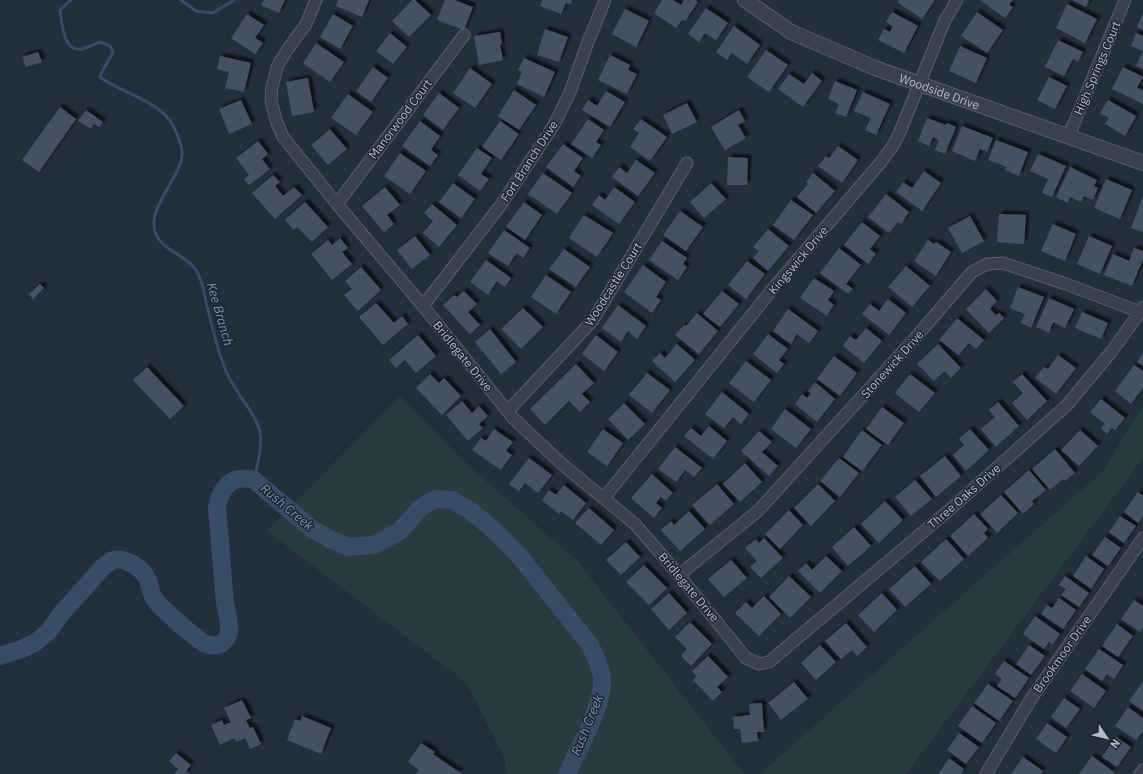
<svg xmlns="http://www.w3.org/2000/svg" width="1143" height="774" font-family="'IBM Plex Sans',sans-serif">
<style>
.green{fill:#263c3f}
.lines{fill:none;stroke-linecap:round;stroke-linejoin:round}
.stream{stroke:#394c67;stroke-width:3}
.river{stroke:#394c67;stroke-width:18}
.building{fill:#455162;filter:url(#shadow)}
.minor-casing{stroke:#565f6c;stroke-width:13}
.tertiary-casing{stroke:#565f6c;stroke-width:16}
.minor{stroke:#38414e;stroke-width:11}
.tertiary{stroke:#38414e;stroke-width:14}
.labels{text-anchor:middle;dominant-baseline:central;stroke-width:3;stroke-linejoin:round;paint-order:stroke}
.street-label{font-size:12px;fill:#b4bcc9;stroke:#1d2633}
.water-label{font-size:13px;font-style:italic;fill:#7c92b1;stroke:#1d2633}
</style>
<defs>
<filter id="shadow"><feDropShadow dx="3.5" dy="-3.5" stdDeviation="1" flood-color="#0009"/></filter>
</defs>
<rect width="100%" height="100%" fill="#242f3e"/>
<path class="green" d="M400 396 470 467 579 563 744 774H506L505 759 466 682 267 531Z
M1143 406V458L906 774H760L1103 471Z"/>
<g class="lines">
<path class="stream" d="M71 0 60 10C62 23 63 53 82 49 86 48 95 44 100 42L110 46 113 52C109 61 103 68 100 77 121 93 161 101 174 127 177 134 181 143 182 150 185 176 144 207 156 234 162 250 186 255 196 270 204 283 204 296 208 310 213 331 218 352 226 371 234 392 255 411 260 432 263 446 257 465 254 480
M181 0 196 11 213 13 234 0"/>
<path class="river" d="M0 656 19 650 35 643 49 631 60 615 103 567C106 565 108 563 111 561 121 556 139 566 145 575 151 582 149 592 155 600 162 609 197 640 206 644 209 645 214 646 218 645 223 644 228 637 229 632 230 622 226 611 225 602 222 570 220 539 217 507 221 487 232 474 254 480L312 529 330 539 348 547 374 545 400 531 420 508 435 499 452 500 471 511 496 532 521 558 590 645C595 655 600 666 602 677 605 702 578 750 567 774"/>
</g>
<path class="building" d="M264 0H285L279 13 261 5Z
M338 0H369L362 17 336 6Z
M412 0H415L431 15 409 37 392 21Z
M445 0H454L473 7 464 30 437 20Z
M542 0H572L571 4 566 3 561 14 540 6Z
M662 0H673L681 5 684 0H696L698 2 685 21 682 20 676 28 654 13Z
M899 0H935L922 19 897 2Z
M980 0H1013L1009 5 1013 7 1005 18Z
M1072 0H1089L1086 7Z
M1067 4 1097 19 1085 43 1056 28Z
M706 8 728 23 716 40 705 33 699 42 688 34Z
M625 9 649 21 636 47 612 34Z
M892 12 918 26 904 53 878 40 884 29 890 32 893 26 886 22Z
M977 12 1003 30 987 53 961 36Z
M247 14 264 25 255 38 263 43 255 54 231 38Z
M333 14 353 26 340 49 320 37Z
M1143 14V30L1137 27Z
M734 26 760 45 747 64 732 53 727 60 716 52Z
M545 29 568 37 559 62 537 55Z
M500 32 502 44 500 45 503 60 479 65 474 36Z
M390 33 407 47 393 64 376 51Z
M1136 33 1143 36V69L1136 66 1143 51 1131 46Z
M1058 40 1083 52 1078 62 1073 59 1064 76 1045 67Z
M316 43 344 62 330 82 303 63Z
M960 46 987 58 976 83 949 71Z
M766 50 788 65 769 92 747 77Z
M38 52 42 62 26 67 22 57Z
M610 55 630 65 628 70 637 74 627 94 598 80Z
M220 56 251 63 244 92 225 88 229 72 217 69Z
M524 58 555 72 544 97 517 84 522 72 518 70Z
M373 67 388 78 371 102 356 91Z
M1123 67 1143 77 1137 88 1143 90V104L1112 89Z
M470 68 492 84 475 108 453 93Z
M812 73 822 81 803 107 778 89 789 74 804 84Z
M1049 77 1067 86 1055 109 1037 100Z
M308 78 314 112 292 116 286 82Z
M835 81 857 90 846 117 835 113 839 104 828 99Z
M514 90 536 105 519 130 498 116Z
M606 91 625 102 610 127 582 110 588 100 597 106Z
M863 92 890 104 876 135 865 130 871 118 854 111Z
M439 93 459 108 443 130 423 115Z
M348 94 373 112 356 135 331 118Z
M241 100 252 124 229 134 219 109Z
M1108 100 1136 116 1125 136 1105 124 1109 118 1100 113Z
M687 103 697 122 672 134 663 115Z
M60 107 76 119 39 172 22 160Z
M86 110 103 122 99 127 94 124 91 129 78 121Z
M739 110 745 121 738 125 746 138 725 150 711 127Z
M927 118 946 125 947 123 956 127 945 154 935 150 939 140 933 137 929 146 918 141Z
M588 119 604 130 596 142 601 145 592 158 571 144Z
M641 119 667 137 650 161 630 147 639 133 633 129Z
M420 121 440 136 431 150 438 155 430 166 402 146Z
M500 121 519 134 501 160 482 147Z
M962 126 993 138 987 152 980 149 975 161 952 151Z
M330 129 347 149 328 165 311 145Z
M996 140 1028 152 1019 176 1005 170 1007 167 988 160Z
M258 141 268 154 262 159 270 169 249 185 244 179 249 175 236 158Z
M563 144 583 158 574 171 581 176 573 187 546 167Z
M838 146 858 160 842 183 818 166 826 156 829 158Z
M477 148 492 158 481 174 489 179 480 191 458 175Z
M400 153 426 171 410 194 384 176Z
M1038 154 1066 166 1052 197 1042 193 1048 179 1030 171Z
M728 157 748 158 747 185H727Z
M636 160 655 173 638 196 612 177 619 167 627 173Z
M1070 167 1097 180 1094 186 1098 188 1093 200 1084 196 1081 202 1070 197 1068 203 1056 197Z
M924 171 941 183 922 211 896 192 903 182 912 188Z
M543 173 572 193 557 214 528 194Z
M813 173 835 191 816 213 797 197 808 184 806 182Z
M273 175 280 182 275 186 283 196 294 187 302 195 275 219 252 193Z
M1106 179 1132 190 1120 219 1094 208Z
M453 183 475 199 461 218 439 202Z
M711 183 726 199 704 218 690 202Z
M385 187 400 205 387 215 394 224 384 232 362 206Z
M614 187 635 202 619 224 592 205 599 195 605 200Z
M886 194 909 212 901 224 898 222 889 233 868 217Z
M1143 196V232L1131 228Z
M791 200 813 215 794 240 773 225Z
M305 202 328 227 312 242 297 227 294 230 285 220Z
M524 202 542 215 525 240 506 227Z
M432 204 457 225 439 247 423 233 433 221 424 213Z
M680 211 703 227 686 251 663 235Z
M999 214 1026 215 1024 244 997 242Z
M584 215 613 233 597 257 569 238Z
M970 216 984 241 962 253 948 228Z
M862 222 880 236 870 249 876 254 868 264 844 245Z
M1053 224 1076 234 1065 261 1041 251Z
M768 229 789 246 768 271 753 258 759 251 753 247Z
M504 230 530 248 523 258 517 253 508 266 488 253Z
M415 236 430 255 412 269 397 250Z
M1089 236 1112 246 1100 274 1077 264Z
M340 238 348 248 342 252 352 264 332 280 311 254 328 240 332 245Z
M928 240 934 244 936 242 951 252 936 276 914 261Z
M662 241 687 258 683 264 687 267 678 280 649 260Z
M839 248 861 265 846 284 853 289 848 294 820 273Z
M1134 248 1143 251V259L1132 286 1104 275 1113 254 1129 261Z
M564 249 590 267 576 287 549 269Z
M486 260 511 278 505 287 497 281 488 295 470 282Z
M747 261 765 274 746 299 728 285Z
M643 265 666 282 656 297 661 300 652 313 624 292Z
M906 266 930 286 912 307 888 287Z
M361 267 381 290 358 311 344 295 352 289 345 281Z
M546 275 571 292 556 314 531 297Z
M814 278 834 291 828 300 834 305 827 316 800 298Z
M40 284 44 288 33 299 29 294Z
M1018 287 1044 297 1031 328 1021 323 1025 314 1010 308Z
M986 289 997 301 990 309 996 315 999 313 1004 318 989 333 966 309Z
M464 291 477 304 468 312 480 325 470 334 443 305 454 295 457 297Z
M722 291 739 304 720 327 703 314Z
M1049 298 1074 309 1065 328 1053 322 1049 333 1036 327Z
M888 299 906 313 889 335 862 314 870 304 879 311Z
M376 303 394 323 402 316 408 324 383 345 359 317Z
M618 305 646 326 637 339 628 331 621 342 602 328Z
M523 308 543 327 521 349 501 329Z
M788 309 818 331 809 343 797 334 791 344 773 331Z
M1082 312 1108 323 1101 339 1075 328Z
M697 313 718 331 699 354 675 335 684 325 686 326Z
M957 318 984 340 976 349 969 343 959 355 939 340Z
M866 328 882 341 864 363 843 346 850 336 856 340Z
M490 329 516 362 501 374 475 342Z
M768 334 788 349 779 360 784 364 777 373 753 354Z
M418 335 436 356 416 373 405 360 396 368 389 360Z
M596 335 618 352 604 371 582 354Z
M677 344 695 360 675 382 652 361 660 353 665 358Z
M938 344 961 368 951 378 945 371 934 381 917 364Z
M1143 352V366L1137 362Z
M1058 355 1076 368 1056 394 1035 378 1044 367 1048 369Z
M834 356 857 373 840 396 817 379Z
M746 361 771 380 754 402 729 383Z
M576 364 594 383 582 394 590 402 580 412 569 401 545 425 530 409Z
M1134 365 1143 371V388L1131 404 1115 391Z
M147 367 184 406 170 419 133 380Z
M647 373 670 390 652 413 629 395Z
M430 374 439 383 444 378 461 396 442 415 416 388Z
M910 374 935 393 919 412 895 393Z
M1022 374 1047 401 1027 420 1012 403 1023 393 1013 382Z
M815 382 835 399 817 422 795 404 802 394 807 398 811 393 808 391Z
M722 392 749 414 741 424 733 417 724 428 705 414Z
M1101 399 1125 418 1115 430 1112 428 1107 434 1101 428 1105 424 1090 412Z
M462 401 472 413 479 406 488 416 479 424 483 428 468 441 446 415Z
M998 402 1019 426 996 447 981 429 995 417 989 410Z
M624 403 645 424 628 440 608 419Z
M882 407 904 423 888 445 866 429Z
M785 409 811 429 796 448 771 429Z
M709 426 727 441 713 459 684 436 691 428 701 436Z
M494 429 513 442 506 451 512 455 501 470 472 450 481 438 486 441Z
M603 429 623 443 607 466 587 452Z
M970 429 989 450 966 471 953 455 964 445 959 439Z
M862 430 882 445 862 471 843 457Z
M1080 430 1098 446 1079 466 1061 450Z
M759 431 772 442 762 452 778 466 769 476 741 451Z
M675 447 702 468 694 477 685 470 676 482 658 469Z
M1055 449 1075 473 1065 481 1063 479 1050 490 1032 469Z
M945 456 961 476 936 497 920 476Z
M529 458 552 475 538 493 525 483 519 491 509 484Z
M839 458 859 473 840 497 820 481Z
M745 463 762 482 740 502 723 484Z
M1029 470 1046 490 1032 501 1034 504 1023 514 1004 492Z
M652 474 673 493 666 500 661 497 656 503 662 508 654 518 631 498Z
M915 480 932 499 911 516 895 497Z
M717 484 734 504 710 525 692 505Z
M818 484 835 501 811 526 794 508Z
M564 485 586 503 573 520 561 511 559 514 542 500 549 490 556 495Z
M1138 492 1143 496V516L1138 523 1124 512Z
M1001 495 1018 513 997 533 980 514Z
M885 501 903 520 879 543 861 524Z
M589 508 614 530 601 545 575 523Z
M789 510 803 525 780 549 765 534Z
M689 511 705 529 680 551 661 530 671 521 674 525Z
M974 514 988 529 984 533 988 538 968 556 950 536Z
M1120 516 1136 526 1124 543 1109 532Z
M854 527 871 546 848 566 832 547Z
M1105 537 1121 548 1108 566 1092 555Z
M764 538 783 558 761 578 750 567 757 561 745 548 756 539 759 543Z
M946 539 964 559 940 581 921 562Z
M626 542 640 557 621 575 606 560Z
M826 556 842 571 820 593 798 571 806 563 812 570Z
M1086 556 1104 569 1091 589 1073 576Z
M731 560 747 578 724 597 708 579Z
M644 565 667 588 649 605 626 582Z
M915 566 931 584 905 607 889 589Z
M789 576 811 597 790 618 769 597Z
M1065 576 1089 593 1079 607 1061 595 1066 589 1059 585Z
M669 593 687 613 669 630 651 609Z
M882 593 897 610 874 632 858 615Z
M764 596 781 614 759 636 735 613 746 602 752 608Z
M1059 598 1076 610 1063 629 1041 614 1047 605 1052 608Z
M1134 600 1143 606V627L1140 632 1121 619Z
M1035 616 1060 634 1052 645 1049 642 1044 649 1023 634Z
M690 622 712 644 691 666 681 656 687 649 675 637Z
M846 623 867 647 857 656 852 650 841 659 825 641Z
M1117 624 1133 636 1118 657 1102 646Z
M820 645 836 662 816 680 801 663Z
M1029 645 1045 656 1031 675 1016 664Z
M1099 649 1123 665 1114 679 1107 674 1102 681 1085 669Z
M708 656 728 677 717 687 722 692 713 701 693 680 697 677 692 671Z
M1004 661 1029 678 1015 698 997 686 1002 679 995 674Z
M1082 674 1106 691 1094 708 1070 691Z
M1143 681V711L1129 701Z
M794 682 808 699 781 720 768 703Z
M988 684 1013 701 999 721 974 703Z
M1064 698 1080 709 1066 728 1051 717Z
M242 700 251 718 246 720 250 728 253 727 261 744 250 749 245 738 236 742 234 738 220 745 211 725 222 720 224 725 231 722 224 708Z
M762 703 764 732H757L758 741 742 743 740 729H734L733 717 750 715 749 704Z
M972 706 996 723 982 743 958 726Z
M1128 707 1143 718V731L1136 740 1115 726Z
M302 716 331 728 321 754 287 740 295 719 300 721Z
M1047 723 1067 737 1056 753 1036 739Z
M959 733 979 747 966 764 947 750Z
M1116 737 1131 747 1117 767 1102 757Z
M421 743 435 752 433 754 462 774H416L419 770 408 762Z
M176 753 191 765 186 771 189 774H174L178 769 169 761Z
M1092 756 1114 772 1113 774H1079Z
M1023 757 1043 771 1040 774H1011Z
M949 758 964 769 961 774H938Z"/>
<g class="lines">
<g class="minor-casing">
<path id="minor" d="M316 0 306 24 285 53 277 67 272 87 271 101 277 123 283 137 337 204 423 306 513 418 563 465 635 524 679 575 746 658 759 664 769 662 948 511 1067 405 1112 351 1140 312 1143 307
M1069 135 1125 0
M337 204 464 35
M423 306 500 206 554 125 570 92 588 42 605 0
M508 411 593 320 687 163
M604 498 775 286 881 162 894 144 900 132 945 20 957 0
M679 575 758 511 915 338 972 272 987 264 1003 263 1066 284 1140 312
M986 774 1031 699 1143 538
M1140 774 1143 770"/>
</g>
<g class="tertiary-casing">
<g id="tertiary">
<path id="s1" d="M745 0 791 32 875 68 1143 163"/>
</g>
</g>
<use href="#minor" class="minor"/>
<use href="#tertiary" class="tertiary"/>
</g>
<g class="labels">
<g class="street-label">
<text transform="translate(1097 68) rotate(-67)">High Springs Court</text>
<text stroke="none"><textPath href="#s1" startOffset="216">Woodside Drive</textPath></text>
<text transform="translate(400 119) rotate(-53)">Manorwood Court</text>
<text transform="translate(529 161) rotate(-57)">Fort Branch Drive</text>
<text transform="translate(798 260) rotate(-50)">Kingswick Drive</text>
<text transform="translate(613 284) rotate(-58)">Woodcastle Court</text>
<text transform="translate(463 356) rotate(51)">Bridlegate Drive</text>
<text transform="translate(892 364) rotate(-48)">Stonewick Drive</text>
<text transform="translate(964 496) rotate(-41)">Three Oaks Drive</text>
<text transform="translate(689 587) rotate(50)">Bridlegate Drive</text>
<text transform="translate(1062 654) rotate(-55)">Brookmoor Drive</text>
</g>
<g class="water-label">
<text transform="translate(220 314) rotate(74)">Kee Branch</text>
<text transform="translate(287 507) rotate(40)">Rush Creek</text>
<text transform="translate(587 725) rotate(-68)">Rush Creek</text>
</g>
</g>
<g transform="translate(1107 738) rotate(125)" stroke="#1d2633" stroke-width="3" paint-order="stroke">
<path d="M0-3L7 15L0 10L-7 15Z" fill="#b4bcc9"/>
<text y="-6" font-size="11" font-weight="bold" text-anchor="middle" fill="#b4bcc9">N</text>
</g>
</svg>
